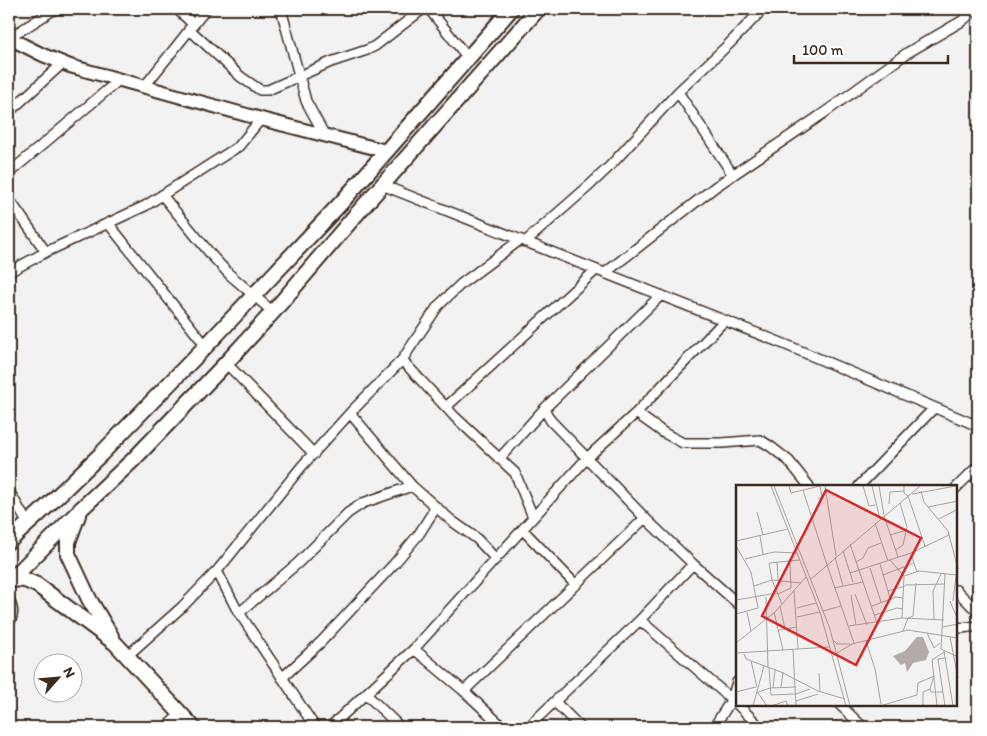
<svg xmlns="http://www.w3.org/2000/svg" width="987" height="736" font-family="Itim,sans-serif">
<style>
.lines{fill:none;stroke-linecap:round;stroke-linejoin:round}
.lane-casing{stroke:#3b2a1e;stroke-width:8}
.street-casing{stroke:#3b2a1e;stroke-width:12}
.secondary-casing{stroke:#3b2a1e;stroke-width:16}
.primary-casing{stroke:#3b2a1e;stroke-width:18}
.lane{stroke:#fff;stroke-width:4.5}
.street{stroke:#fff;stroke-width:9}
.secondary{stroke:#fff;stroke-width:12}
.primary{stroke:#fff;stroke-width:14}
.inset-road{fill:none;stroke:#a9a29d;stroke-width:1}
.view{fill:#d62828;fill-opacity:0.15;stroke:#d62828;stroke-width:2.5}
.inset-edge{fill:none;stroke:#3b2a1e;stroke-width:2.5}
</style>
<rect width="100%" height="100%" fill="#f3f2f2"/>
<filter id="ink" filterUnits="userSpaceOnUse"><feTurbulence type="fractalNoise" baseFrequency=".02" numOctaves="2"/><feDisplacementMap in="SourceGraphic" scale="10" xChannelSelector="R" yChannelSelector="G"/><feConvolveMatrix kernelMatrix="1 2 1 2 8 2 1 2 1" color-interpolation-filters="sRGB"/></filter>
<g filter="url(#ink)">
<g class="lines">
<g class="lane-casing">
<path id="lane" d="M9 594C15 608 18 614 9 627"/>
</g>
<g class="street-casing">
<path id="street" d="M177 9 193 24
M281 9 306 101 325 136
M429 9 468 58
M189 29 241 77 260 90H268L331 62 367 50 375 46 423 9
M9 38 55 9
M144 87 206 9
M678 92 733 175
M9 112 63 63
M9 173 119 80
M382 185 784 344 978 426
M162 195 213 257 229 274 273 312
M9 199 46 252
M108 223 206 346
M525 242 590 185 610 166 678 92 729 44 763 9
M9 272 46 252 145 206 239 146 261 119
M605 273 715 187 824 113 907 53 962 21 976 9
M402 360 455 417 515 473 533 517
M226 363 314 454
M446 407 596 270
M544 409 551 421 645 518 693 564 737 603
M350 413 412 486 452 521 476 538 496 559
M636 413 664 433 683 443H722L760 440 770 446 789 461 809 486
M499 459 544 409 661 295
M859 486 934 408
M956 488 978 466
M9 491 28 524
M523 530 576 585
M217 571 236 608 315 727
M956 590 978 612
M239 613 298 563 348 513 363 503 412 486
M640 620 737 704
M956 626 961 628 978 626
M414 649 464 691 503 727
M127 656 183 606 217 571 302 466 350 413 402 360 438 306 461 284 520 240
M282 678 321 642 394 564 419 534 436 507
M464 691 645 518
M366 694 400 727
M555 702 580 727
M738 705 760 727
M840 705 863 727
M166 727 181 714
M330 727 414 649 587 458 636 413 724 321
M528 727 640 620 693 564
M714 727 732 699 737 682"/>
</g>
<g class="secondary-casing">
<path id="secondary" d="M9 38 43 55 70 66 261 119 386 151"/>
</g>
<g class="primary-casing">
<path id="primary" d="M78 515 68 542V554L89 599 111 636
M9 541 42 511 101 454 206 346 341 203 511 9
M12 579 25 580 37 585 115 643 193 727
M9 582 82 508 133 460 226 363 273 312 354 217 538 9"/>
</g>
<use href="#lane" class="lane"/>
<use href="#street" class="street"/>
<use href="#secondary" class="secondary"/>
<use href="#primary" class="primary"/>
</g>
</g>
<g transform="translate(736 485)">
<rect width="221" height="221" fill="#f3f2f2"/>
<path d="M181 152H187L193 167 190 175 177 178 171 187 169 178 165 180 157 171 169 166Z" fill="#b2aba7"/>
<path class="inset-road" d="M35 1 84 127 110 221M38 1 94 144 114 221M53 1 55 8 84 1M89 1 100 71M127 1 133 21 139 20M136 1 144 34M143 1 148 30M168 1V8L172 11 189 61M67 5 91 80M185 6 188 17 212 46 222 84M176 9 220 1M82 14 86 12 84 1M153 19 154 7 168 6M192 22 222 16M21 27 27 50M148 31 162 72M203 34 222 24M139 38 152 76M154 50 171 45M24 51 27 69M0 56 52 44M114 59 141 138M0 61 15 87 22 123 0 129M160 65 167 60 171 42 164 18M107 66 117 97M175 69 181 87M99 72 107 101M9 74 38 67 61 68M154 75 168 91M41 77 42 95M120 77 127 73 132 63 145 58M144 79 154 113M91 80 118 158M134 83 145 117M114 88 175 68 213 50M209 89 205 164 222 172M147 90 178 78M75 94 184 1M169 100 209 99M18 101 36 95 65 98M98 103 127 97M58 106 62 164M152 106 169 101M42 109 55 103 54 77M119 109 131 140M115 110 120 140M30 112 32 183M0 115 41 108M214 116 222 135M217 116 220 91M46 119 36 95 33 78 63 75M44 121 49 144M136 121 160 112 167 113M61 123 80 118M87 126 105 121M11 127 15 146M38 127 47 165M139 130 161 123 167 124M61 132 84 127M166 133 168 91 183 86 221 90M198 134 197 106 205 89M113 141 166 133 208 135M207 142 222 139M43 145 61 142M167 146 172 133 177 131 180 98M191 148 198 163 204 158M214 152 222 193M97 155 101 159H114M130 156 139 184 145 219M0 158 39 127 70 92M57 165 60 221M208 166 217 221M0 168 93 162M101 168 116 159 172 145 222 153M8 169 10 174 45 187 82 206 109 214M209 173 202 174 209 221M15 176 21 202M33 183 35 210 60 209 74 204M83 188 84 207M45 202 47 187M37 203 39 185M194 204 195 207H207M0 207 20 202M20 208 34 203 60 202M22 208 31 221M60 216 82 209M17 221 28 181M35 221 50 216 52 221M144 221 181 210 182 198 198 191 194 204 187 207V221M201 221 196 175 208 167"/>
<path class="view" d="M90 5 185 53 120 180 26 131Z"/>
<rect width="221" height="221" class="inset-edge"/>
</g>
<rect width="987" height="736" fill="none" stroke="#fff" stroke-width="30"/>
<rect x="15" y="15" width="957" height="706" fill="none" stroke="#3b2a1e" stroke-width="2" filter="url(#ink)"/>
<g transform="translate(58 678) rotate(63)"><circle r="24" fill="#ffffff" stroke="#b1aaa5"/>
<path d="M0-4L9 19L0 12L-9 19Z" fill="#3b2a1e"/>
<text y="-8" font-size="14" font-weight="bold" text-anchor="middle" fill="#3b2a1e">N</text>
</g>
<path d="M794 55v8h154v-8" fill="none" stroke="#3b2a1e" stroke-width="2.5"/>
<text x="802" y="55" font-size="15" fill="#3b2a1e" stroke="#ffffff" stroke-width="4" paint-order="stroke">100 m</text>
</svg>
